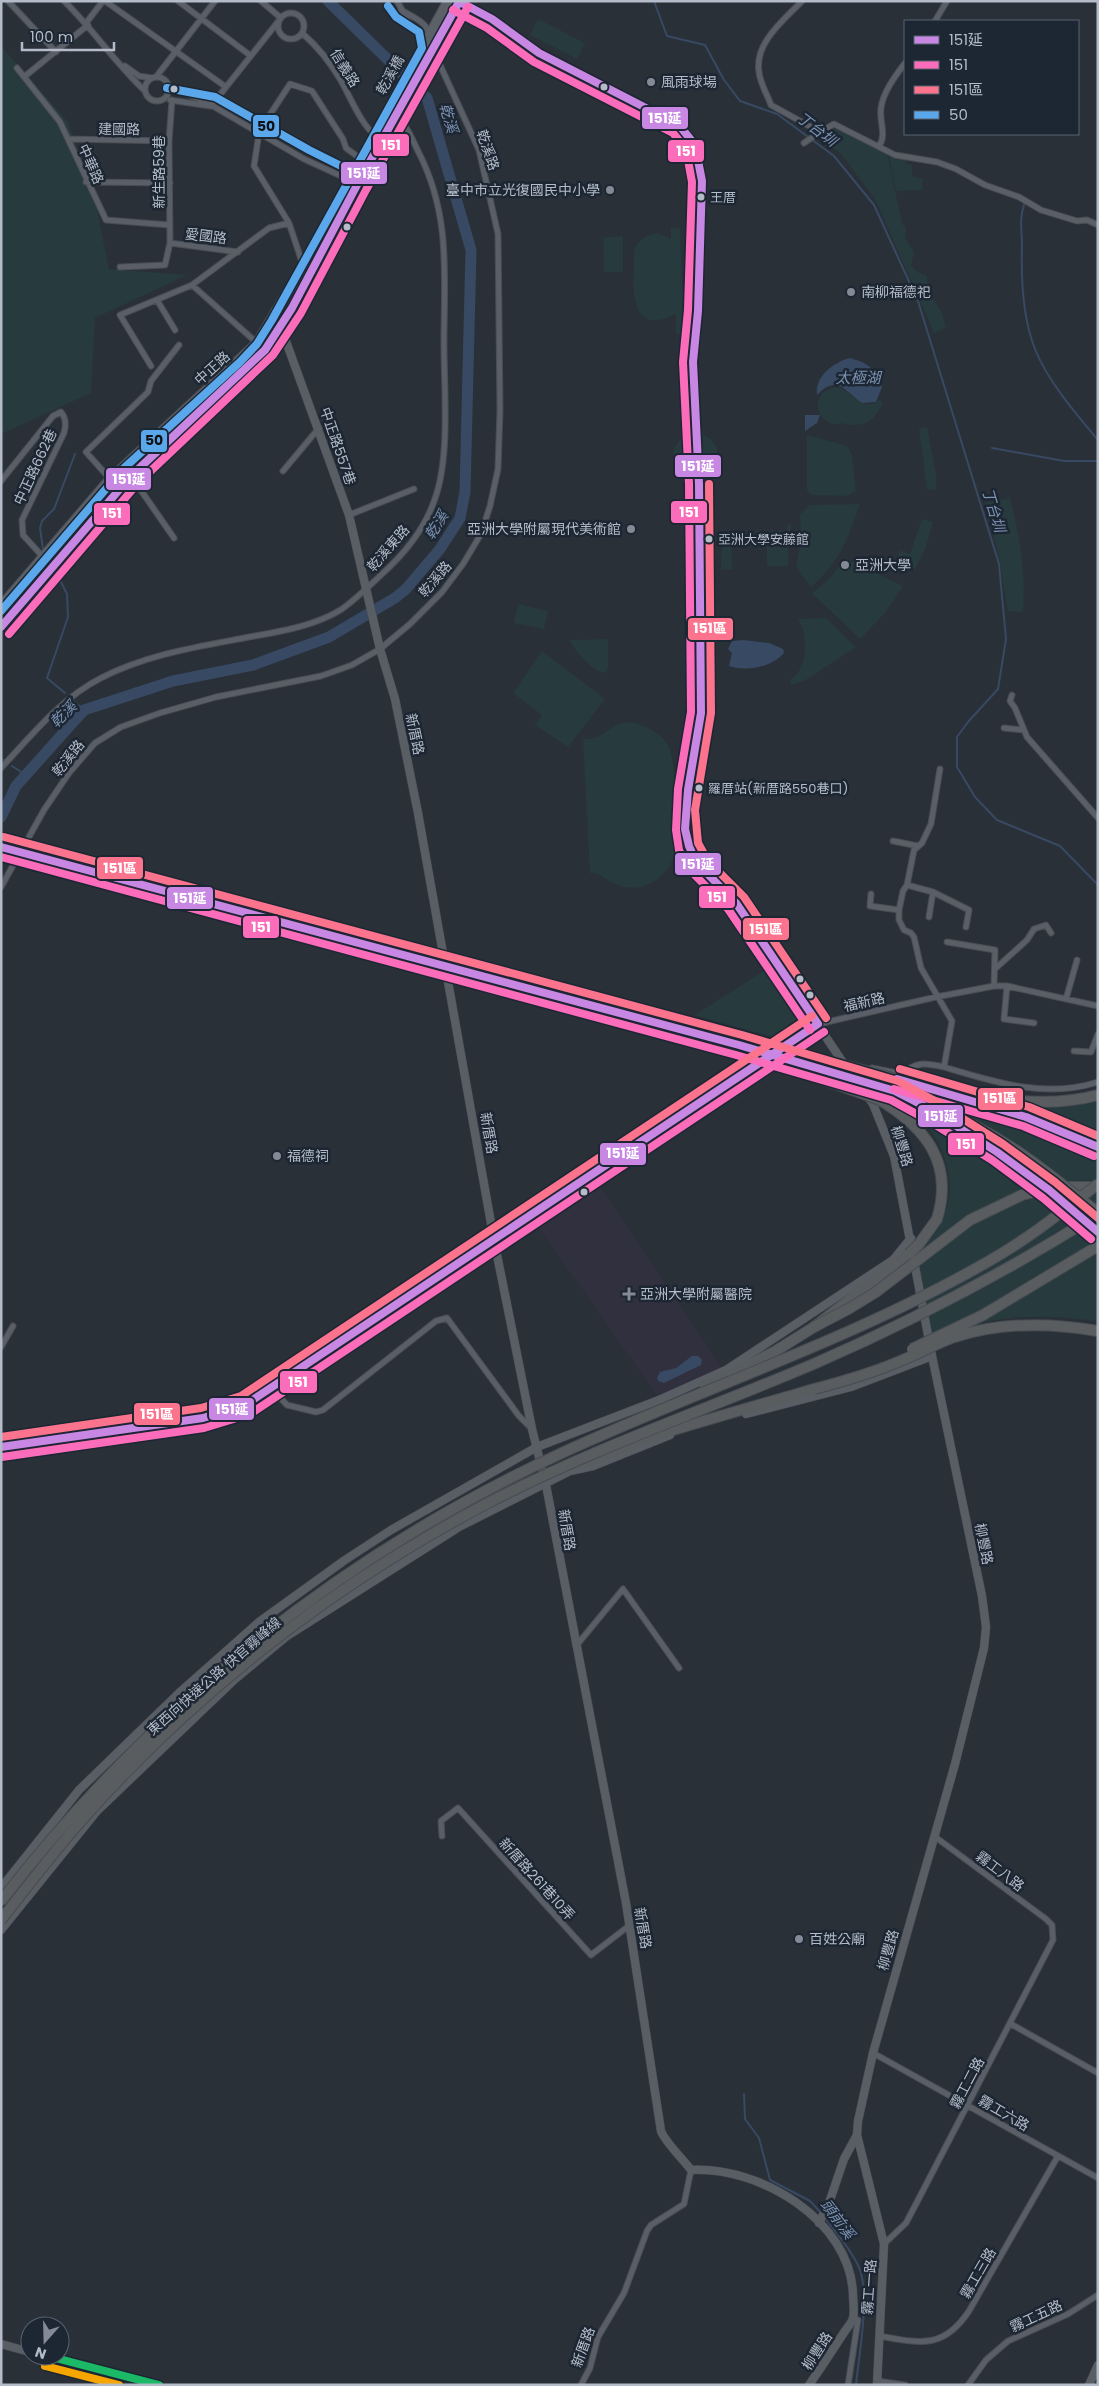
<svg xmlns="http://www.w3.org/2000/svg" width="1099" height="2386" font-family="Poppins,'Noto Sans TC',sans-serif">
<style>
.medical{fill:#31303e}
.green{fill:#273a3e}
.water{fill:#384963}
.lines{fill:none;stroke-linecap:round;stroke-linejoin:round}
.stream{stroke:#384963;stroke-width:2}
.river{stroke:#384963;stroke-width:11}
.street-casing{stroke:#484c53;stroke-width:7}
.secondary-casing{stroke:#484c53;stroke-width:9}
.primary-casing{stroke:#484c55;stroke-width:11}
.highway-casing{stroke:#474c53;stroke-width:12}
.street{stroke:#5a5e66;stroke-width:5}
.secondary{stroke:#595d64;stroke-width:8}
.primary{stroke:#5c6168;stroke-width:9}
.highway{stroke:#5a5d60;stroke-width:10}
.highway-bridge-casing{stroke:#474c53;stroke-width:12;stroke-linecap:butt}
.highway-bridge{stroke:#5a5d60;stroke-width:10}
.bus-1-casing{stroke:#1d2633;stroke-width:11}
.bus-2-casing{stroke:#1d2633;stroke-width:11}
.bus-3-casing{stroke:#1d2633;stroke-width:11}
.bus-4-casing{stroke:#1d2633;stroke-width:11}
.bus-5-casing{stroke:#1d2633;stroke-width:11}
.bus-6-casing{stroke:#1d2633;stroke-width:11}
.bus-1{stroke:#c787e3;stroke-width:8}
.bus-2{stroke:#fb6dba;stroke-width:8}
.bus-3{stroke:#fc738d;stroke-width:8}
.bus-4{stroke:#5aa8eb;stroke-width:8}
.bus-5{stroke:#1ab867;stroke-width:8}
.bus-6{stroke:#f7a600;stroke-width:8}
.poi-dot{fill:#848b96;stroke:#1d2633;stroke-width:2}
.bus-dot{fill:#b4bcc9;stroke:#1d2633;stroke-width:2}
.labels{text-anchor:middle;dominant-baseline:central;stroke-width:5;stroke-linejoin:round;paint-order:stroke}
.bus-label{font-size:13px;fill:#b4bcc9;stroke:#1d2633;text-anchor:start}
.street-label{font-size:14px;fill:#b4bcc9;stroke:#1d2633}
.poi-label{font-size:14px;fill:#b4bcc9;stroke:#1d2633;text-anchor:start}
.water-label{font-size:15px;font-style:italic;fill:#7c92b1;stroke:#1d2633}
.line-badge{stroke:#1d2633;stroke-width:2}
.badge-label{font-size:14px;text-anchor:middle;font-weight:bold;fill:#fff}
.pale-badge-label{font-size:14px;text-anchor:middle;font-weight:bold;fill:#111}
</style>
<rect width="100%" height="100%" fill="#2a3038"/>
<path class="medical" d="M594 1178 723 1370 658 1397 533 1219Z"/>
<path class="green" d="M538 19 585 43 577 59 530 35Z
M1 46 68 122 96 205 109 269 187 275 95 318 91 393 1 434Z
M835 128 878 146 887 152 902 224 906 228 905 238 914 252 911 266 919 273 927 276V290L942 313 946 327 934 333 875 199 841 154 820 138 823 134Z
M888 152 905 159 906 164 912 165V176L923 179 922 190 896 191Z
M671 228H680L684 334H676V314C625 339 634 281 634 251 637 240 646 235 658 233L671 239Z
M623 236V272H604L603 238Z
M837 387C850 390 864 414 879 400L883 402C875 421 864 428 843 424L845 422C818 434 804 391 837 387Z
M927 427 936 475V490L927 489 919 429Z
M691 434 692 479C668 473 667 440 691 434Z
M702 434C723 443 723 468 703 478Z
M807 435 847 446 852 455 856 491 846 496 811 495 807 490Z
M1010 498C1020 537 1026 572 1023 612L1008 611 998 553 986 503Z
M860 504C847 540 841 561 811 587L796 567 801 541 800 515 810 505Z
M922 519 933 522 925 549 915 569 896 561 900 550 910 554Z
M791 523V540H756V531H787V526Z
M732 531 741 532V540L731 541 732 569 721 570C721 559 721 537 732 531Z
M767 547H788V566H767Z
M845 558 903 586 886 612 860 639 812 593 829 579Z
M518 604 548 611 544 629 514 623Z
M826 618 856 647 804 681 791 685 790 680C808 670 809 634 798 619Z
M608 639V667L606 673C590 671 577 652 569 640Z
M542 651 605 699 568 747 535 725 542 715 513 693Z
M631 722C646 726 661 732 669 747 677 764 675 828 676 851 668 879 641 897 613 883 603 878 601 872 590 873L583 739 596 738 618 724Z
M773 965 789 988 783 993 804 1026 783 1040 695 1015Z
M853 1065 902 1077 901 1086 995 1113 1098 1154V1180C1066 1180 1032 1186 1002 1198L1007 1207C1037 1196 1066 1189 1098 1191V1322C1063 1315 1009 1314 976 1325 961 1329 947 1337 933 1343L916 1252C924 1241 935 1230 942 1218 964 1179 935 1120 898 1100 888 1094 876 1091 865 1088Z
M1098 1098V1134L998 1103Z"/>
<path class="water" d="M849 358C867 362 877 369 882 387L876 402 862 403C846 393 838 373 817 395 815 376 833 363 849 358Z
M805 415H820L817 423 805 431Z
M743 640 769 643 783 649 784 653C772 667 747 672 729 666L732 653 728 649 732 641Z
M692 1356H698L702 1360 701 1365 664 1383 658 1381 657 1378 660 1372 676 1368Z"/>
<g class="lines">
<path class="stream" d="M654 1 667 36 705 45 724 80 740 101 777 114 834 156 874 205 918 301 999 564 1006 639 998 689 968 722 957 737V767L975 797 997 820 1060 846 1098 885
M1024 205C1019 219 1022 232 1022 246 1021 278 1023 319 1035 349 1047 380 1076 414 1098 440
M992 448 1064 461H1098
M43 549 40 528 42 521 54 509 75 454
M57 574 67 594 68 617 47 678 65 693
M73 701 84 710
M1 759 3 760
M12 766 26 775
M744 2094 745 2119 759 2138 770 2180 810 2201 822 2214
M825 2218C836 2232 856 2256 861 2273 869 2303 859 2354 856 2385"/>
<path class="river" d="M1 817 16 786 84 710 173 681 253 665 329 637 395 598 406 589 440 549 460 518 465 492 471 250 427 98 328 1"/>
<g class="street-casing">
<path id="street" d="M8 1 56 52
M64 1C93 29 115 63 144 90
M105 1 226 87
M178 1 251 56
M802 1C784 20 754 43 759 72 760 83 767 94 771 105L820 132
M401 10C423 23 428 21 432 48
M278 26a13 13 0 1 1 26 0a13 13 0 1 1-26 0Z
M935 21 947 1
M86 23 103 1
M303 34C318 47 330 62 340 79 350 96 361 125 376 136
M125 66 139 76 152 78
M17 68 60 122 106 220 170 225
M145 89a12 12 0 1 1 24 0a12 12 0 1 1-24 0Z
M24 77 88 25
M156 77 215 1
M169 86 206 102 304 159 350 180
M170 100 210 106
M211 106 281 18 261 1
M258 133 290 84 312 91 343 139 346 148 361 159
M259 133 254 166 289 223 303 265
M68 139 169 141
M804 143 820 132 834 124 895 155 937 162 956 169 985 185 1019 197 1041 210 1077 221 1087 220 1098 225
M879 146C887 135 879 121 881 108 883 92 896 75 905 63
M86 182 170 183
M170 243 238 252
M120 267 165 265 170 243 169 141 172 100
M192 285 265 350
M157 300 175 330
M151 366 120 315 192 285 269 228 289 223
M283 471 319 428
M131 476 174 538
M110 479 86 452 148 392 151 381 179 345
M1 481 53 416 61 412C66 418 66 426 64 433L22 520 23 535 43 557
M349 515 414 489
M1012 695 1010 701 1015 708 1027 737 1098 818
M1004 728 1024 730
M1 768C32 735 60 699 101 678 145 655 196 647 244 638 276 632 314 627 342 609 356 599 368 587 381 575 402 556 423 531 433 504 452 458 443 383 444 333 445 267 449 211 418 151 412 138 406 125 397 115
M893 841 918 846
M907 885 933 892 969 910 966 927
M1 887 44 810 69 773 95 743 121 727 160 713 216 697 321 676 352 665 380 649 410 624 442 592 463 564 481 534 490 506 498 469 500 410 498 234 479 150 435 54 411 26 397 1
M871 894 870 906 899 910
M929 917 933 892
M947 942 995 950 994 986
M996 968 1027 940 1034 929 1046 925 1051 933
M1007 986 1004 1019 1034 1023
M1066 999 1077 960
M1074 1051 1091 1052 1098 1034
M944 1067C994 1082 1045 1099 1098 1082
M872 1068 902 1074C917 1061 925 1063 944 1067L952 1021 921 968 914 937 911 933 904 930 899 920V910L903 891 907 885 914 850 922 843 931 824 940 769
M1 1347 13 1326
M272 1389 287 1405 316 1412 323 1410 436 1321 447 1318 519 1416 532 1429
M1 1447 203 1418 245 1405 818 1024 936 997 994 986H1007L1098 1006
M576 1646 623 1589 679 1668
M442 1836 441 1821 458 1808 591 1955 630 1925
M1011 2024 1098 2073
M873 2053 1098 2178
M884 2244 906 2223 916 2204 1053 1940 1052 1925 1046 1919 934 1836
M879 2336C920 2343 943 2350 969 2311L1058 2156
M877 2381 905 2385
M581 2385 590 2368 598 2337 624 2293 647 2231 651 2225 684 2204 691 2170
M848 2385 858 2320 853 2318
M968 2385 986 2360 1008 2341 1068 2314 1098 2295"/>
</g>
<g class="secondary-casing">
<path id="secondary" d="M458 1 492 19 539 53 679 125 695 145 702 181 698 311 693 362 699 484 701 713C698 758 670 823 696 862 707 878 724 887 736 903L846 1067
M275 311 349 515 380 649 395 699 418 813 494 1240 532 1429 546 1485 626 1903 661 2131C665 2142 683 2159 691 2170 759 2166 851 2220 853 2295 853 2302 855 2311 853 2318 852 2323 846 2329 843 2334 832 2351 821 2368 809 2385
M746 1414 851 1387 932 1356
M1 1888 79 1790 180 1692 259 1622 345 1560 391 1530 537 1447 659 1400 726 1370 893 1260 911 1238
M1 1930 97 1811 234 1680 287 1636 459 1527 570 1471 593 1466 670 1435
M857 2135 884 2244 877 2385
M819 2223 829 2203 844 2159 857 2135 858 2121 873 2053 955 1764 984 1648 986 1627 982 1596 932 1356 894 1156 873 1104 855 1078
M1 2344 30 2352
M48 2356 160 2385
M1089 2385 1098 2365"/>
</g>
<g class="primary-casing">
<path id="primary" d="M1 606 110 479 257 343 303 266 448 1
M1 627 131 476 265 350 292 308 357 185 459 1"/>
</g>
<g class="highway-casing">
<path id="highway" d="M673 1027 739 1045
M865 1082 916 1100
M919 1085 1026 1117 1098 1147
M972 1094C1014 1102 1056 1106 1098 1095
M880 1100C926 1128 954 1163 937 1219
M1022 1195 1055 1187H1098
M983 1315 1098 1246
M705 1387 774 1352 814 1327 909 1254
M572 1465C596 1462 617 1448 641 1440 698 1422 756 1406 814 1389"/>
</g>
<use href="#street" class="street"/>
<use href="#secondary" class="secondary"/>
<use href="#primary" class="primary"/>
<use href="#highway" class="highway"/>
<g class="highway-bridge-casing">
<path id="highway-bridge" d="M1 838 479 969 919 1085
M1 847 49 860
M739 1045 751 1053 880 1100
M781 1057 865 1082
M916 1100 998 1151 1046 1186 1098 1232
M940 1110C1000 1133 1049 1173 1098 1213
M909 1254 919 1244 937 1219
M814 1327 850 1308 876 1292 970 1220 1022 1195
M912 1349 983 1315
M814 1389C845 1381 876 1372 905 1359 923 1352 940 1341 958 1336 1003 1322 1052 1323 1098 1331
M1 1901C152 1707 341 1555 564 1452 705 1387 854 1339 989 1261 1028 1239 1063 1211 1098 1184
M1 1920C30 1883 58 1846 89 1812 201 1687 338 1582 486 1504 593 1448 706 1410 816 1363 914 1320 1008 1271 1098 1214"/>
</g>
<use href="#highway-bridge" class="highway-bridge"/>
<g class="bus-1-casing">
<path id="bus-1" d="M458 1 492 19 539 53 679 125 695 145 702 181 698 311 693 362 699 484 701 713 688 790 685 829 689 846 696 862 736 903 818 1024
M1 627 131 476 265 350 292 308 357 185 459 2
M1 847 739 1045 895 1091 928 1108 997 1152 1049 1190 1098 1232
M897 1079 1026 1117 1098 1147
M1 1447 203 1418 245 1405 818 1024"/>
</g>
<g class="bus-2-casing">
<path id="bus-2" d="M453 10 487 28 534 62 673 133 686 149 692 182 688 310 683 362 689 484 691 712 678 789 676 830 679 850 687 867 728 909 810 1030
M9 634 138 483 273 355 301 313 366 190 468 7
M1 857 736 1055 891 1100 931 1122 992 1160 1043 1198 1091 1239
M894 1089 1023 1126 1094 1156
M2 1457 204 1428 250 1414 824 1032"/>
</g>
<g class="bus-3-casing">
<path id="bus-3" d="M709 484 711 713 695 810 698 843 708 861 744 897 826 1018
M4 837 742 1035 898 1081 933 1100 1003 1144 1055 1182 1098 1218
M900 1069 1029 1107 1098 1136
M1 1437 201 1408 241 1396 812 1016"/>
</g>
<g class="bus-4-casing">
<path id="bus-4" d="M167 88 215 97 309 150 361 176
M1 611 123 469 240 362 257 344 272 320 422 48 419 32 396 17 388 6"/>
</g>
<g class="bus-5-casing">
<path id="bus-5" d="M48 2356 159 2385"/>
</g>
<g class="bus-6-casing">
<path id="bus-6" d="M45 2366 119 2385"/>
</g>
<use href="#bus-1" class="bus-1"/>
<use href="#bus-2" class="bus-2"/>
<use href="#bus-3" class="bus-3"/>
<use href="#bus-4" class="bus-4"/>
<use href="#bus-5" class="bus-5"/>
<use href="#bus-6" class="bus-6"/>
</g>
<g class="poi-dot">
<circle cx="651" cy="82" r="5"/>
<circle cx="610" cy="190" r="5"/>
<circle cx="851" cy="292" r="5"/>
<circle cx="631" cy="529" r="5"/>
<circle cx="845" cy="565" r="5"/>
<circle cx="277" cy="1156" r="5"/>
<path d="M626.5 1286.5h5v5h5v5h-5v5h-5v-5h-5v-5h5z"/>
<circle cx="799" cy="1939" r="5"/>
</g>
<g class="bus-dot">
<circle cx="604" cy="87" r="4.5"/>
<circle cx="174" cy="89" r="4.5"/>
<circle cx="701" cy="197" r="4.5"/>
<circle cx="347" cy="227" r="4.5"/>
<circle cx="709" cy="539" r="4.5"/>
<circle cx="699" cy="788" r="4.5"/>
<circle cx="800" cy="979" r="4.5"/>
<circle cx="810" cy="995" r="4.5"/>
<circle cx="584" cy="1192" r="4.5"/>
</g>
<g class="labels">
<g class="bus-label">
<text x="710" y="197">王厝</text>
<text x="718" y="539">亞洲大學安藤館</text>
<text x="708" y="788">羅厝站(新厝路550巷口)</text>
</g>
<g class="street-label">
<text transform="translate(345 68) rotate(58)">信義路</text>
<text transform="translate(390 75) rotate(-61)">乾溪橋</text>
<text transform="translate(119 129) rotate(1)">建國路</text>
<text transform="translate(488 150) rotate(71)">乾溪路</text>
<text transform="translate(91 164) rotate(66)">中華路</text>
<text transform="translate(159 172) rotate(-90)">新生路59巷</text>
<text transform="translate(206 236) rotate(7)">愛國路</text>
<text transform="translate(212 368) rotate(-42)">中正路</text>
<text transform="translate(338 446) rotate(71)">中正路557巷</text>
<text transform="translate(35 467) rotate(-65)">中正路662巷</text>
<text transform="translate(388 548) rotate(-49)">乾溪東路</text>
<text transform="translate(435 579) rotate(-49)">乾溪路</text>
<text transform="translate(415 734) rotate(78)">新厝路</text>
<text transform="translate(68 758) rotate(-51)">乾溪路</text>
<text transform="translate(864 1002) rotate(-13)">福新路</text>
<text transform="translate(489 1133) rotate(80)">新厝路</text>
<text transform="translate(902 1146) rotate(73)">柳豐路</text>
<text transform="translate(567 1530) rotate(80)">新厝路</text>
<text transform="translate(984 1544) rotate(79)">柳豐路</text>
<text transform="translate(214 1676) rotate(-41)">東西向快速公路 快官霧峰線</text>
<text transform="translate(1000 1871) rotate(37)">霧工八路</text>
<text transform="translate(537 1879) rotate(48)">新厝路261巷10弄</text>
<text transform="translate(643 1928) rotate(80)">新厝路</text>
<text transform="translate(888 1950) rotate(-74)">柳豐路</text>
<text transform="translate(967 2083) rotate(-62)">霧工二路</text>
<text transform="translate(1004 2113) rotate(30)">霧工六路</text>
<text transform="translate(978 2273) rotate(-60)">霧工三路</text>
<text transform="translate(869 2287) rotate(-86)">霧工一路</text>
<text transform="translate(1036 2316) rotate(-25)">霧工五路</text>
<text transform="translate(583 2347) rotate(-70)">新厝路</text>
<text transform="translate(817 2351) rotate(-57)">柳豐路</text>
</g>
<g class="poi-label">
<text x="661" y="82">風雨球場</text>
<text x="600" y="190" text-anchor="end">臺中市立光復國民中小學</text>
<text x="861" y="292">南柳福德祀</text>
<text x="621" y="529" text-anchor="end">亞洲大學附屬現代美術館</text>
<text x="855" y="565">亞洲大學</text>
<text x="287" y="1156">福德祠</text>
<text x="640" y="1294">亞洲大學附屬醫院</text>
<text x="809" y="1939">百姓公廟</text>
</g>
<g class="water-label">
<text transform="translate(449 118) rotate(74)">乾溪</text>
<text transform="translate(817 129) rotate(37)">丁台圳</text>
<text x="858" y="377">太極湖</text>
<text transform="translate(994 510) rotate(73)">丁台圳</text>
<text transform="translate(436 525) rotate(-58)">乾溪</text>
<text transform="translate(63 714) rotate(-45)">乾溪</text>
<text transform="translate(838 2219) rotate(53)">頭前溪</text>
</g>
</g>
<g class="line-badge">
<rect x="641" y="106" width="48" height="24" rx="5" fill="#c787e3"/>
<rect x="252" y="114" width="28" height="24" rx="5" fill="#5aa8eb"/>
<rect x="372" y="133" width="38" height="24" rx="5" fill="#fb6dba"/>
<rect x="667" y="139" width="38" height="24" rx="5" fill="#fb6dba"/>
<rect x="340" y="161" width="48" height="24" rx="5" fill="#c787e3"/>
<rect x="140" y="429" width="28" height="24" rx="5" fill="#5aa8eb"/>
<rect x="674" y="454" width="48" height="24" rx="5" fill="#c787e3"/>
<rect x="105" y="467" width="47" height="24" rx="5" fill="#c787e3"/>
<rect x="670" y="500" width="38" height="24" rx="5" fill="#fb6dba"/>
<rect x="93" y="502" width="38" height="24" rx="5" fill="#fb6dba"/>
<rect x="687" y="617" width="47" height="24" rx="5" fill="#fc738d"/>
<rect x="674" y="852" width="48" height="24" rx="5" fill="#c787e3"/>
<rect x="96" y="856" width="48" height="24" rx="5" fill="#fc738d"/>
<rect x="698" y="885" width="38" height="24" rx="5" fill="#fb6dba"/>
<rect x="166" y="886" width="48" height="24" rx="5" fill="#c787e3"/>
<rect x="242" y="915" width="38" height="24" rx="5" fill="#fb6dba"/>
<rect x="742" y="917" width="48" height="24" rx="5" fill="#fc738d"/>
<rect x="977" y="1087" width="47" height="24" rx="5" fill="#fc738d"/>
<rect x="917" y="1104" width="47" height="24" rx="5" fill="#c787e3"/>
<rect x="947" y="1132" width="38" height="24" rx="5" fill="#fb6dba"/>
<rect x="599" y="1142" width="48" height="24" rx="5" fill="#c787e3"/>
<rect x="279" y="1370" width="39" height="24" rx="5" fill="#fb6dba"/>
<rect x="208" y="1397" width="47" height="24" rx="5" fill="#c787e3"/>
<rect x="133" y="1402" width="48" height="24" rx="5" fill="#fc738d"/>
</g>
<g class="badge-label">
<text x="665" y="123">151延</text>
<text x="391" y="150">151</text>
<text x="686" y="156">151</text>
<text x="364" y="178">151延</text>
<text x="698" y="471">151延</text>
<text x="129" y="484">151延</text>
<text x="689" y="517">151</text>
<text x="112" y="518">151</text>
<text x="710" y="633">151區</text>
<text x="698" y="869">151延</text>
<text x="120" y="873">151區</text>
<text x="717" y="902">151</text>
<text x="190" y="903">151延</text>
<text x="261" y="932">151</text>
<text x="766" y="934">151區</text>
<text x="1000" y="1103">151區</text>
<text x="941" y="1121">151延</text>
<text x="966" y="1149">151</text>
<text x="623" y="1158">151延</text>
<text x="298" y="1387">151</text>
<text x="232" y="1414">151延</text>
<text x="157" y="1419">151區</text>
</g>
<g class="pale-badge-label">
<text x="266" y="131">50</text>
<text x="154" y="445">50</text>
</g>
<rect width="1099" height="2386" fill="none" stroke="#b4bcc9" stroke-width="5"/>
<rect x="904" y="20" width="175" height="115" fill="#1d2633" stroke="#59626f"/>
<rect x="914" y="36" width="25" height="8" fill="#c787e3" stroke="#59626f"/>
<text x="949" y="45" font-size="15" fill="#b4bcc9">151延</text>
<rect x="914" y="61" width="25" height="8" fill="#fb6dba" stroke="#59626f"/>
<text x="949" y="70" font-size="15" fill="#b4bcc9">151</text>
<rect x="914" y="86" width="25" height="8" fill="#fc738d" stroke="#59626f"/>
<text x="949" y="95" font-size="15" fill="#b4bcc9">151區</text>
<rect x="914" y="111" width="25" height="8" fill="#5aa8eb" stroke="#59626f"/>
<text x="949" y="120" font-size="15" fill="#b4bcc9">50</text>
<g transform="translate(45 2341) rotate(200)"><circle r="24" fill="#1d2633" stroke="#59626f"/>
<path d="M0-4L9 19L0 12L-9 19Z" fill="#848b96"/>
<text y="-8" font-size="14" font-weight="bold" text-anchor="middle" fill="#b4bcc9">N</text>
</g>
<path d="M22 42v8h92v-8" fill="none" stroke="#b4bcc9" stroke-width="2.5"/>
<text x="30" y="42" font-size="15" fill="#b4bcc9" stroke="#1d2633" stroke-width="4" paint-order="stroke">100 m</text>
</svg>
